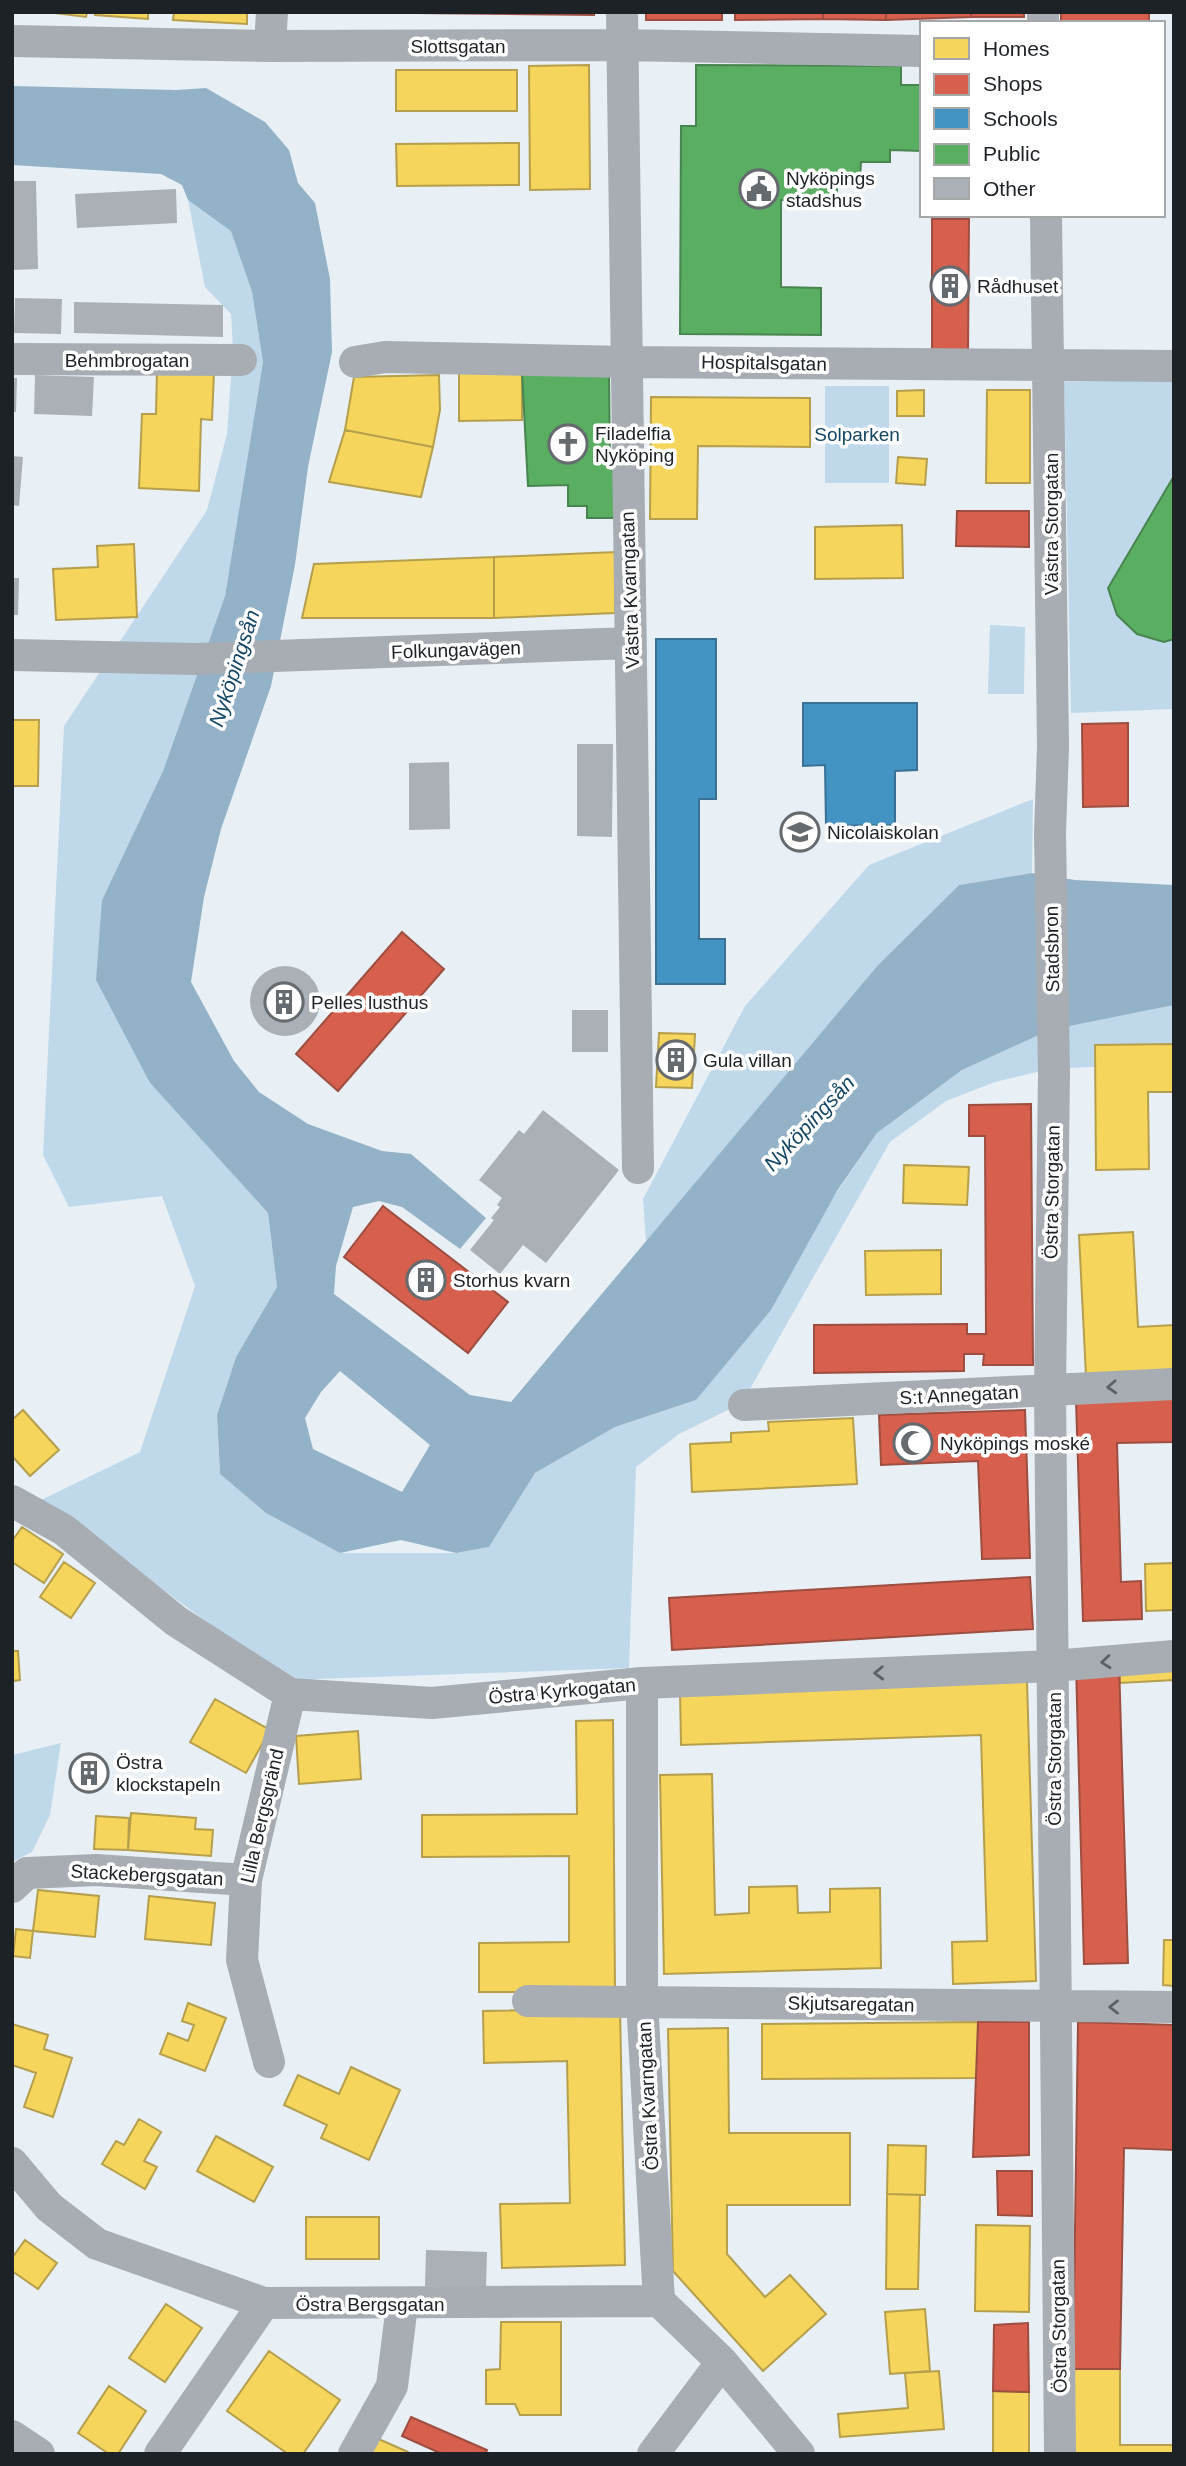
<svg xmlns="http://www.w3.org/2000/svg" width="1186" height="2466" font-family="Arial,sans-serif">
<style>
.green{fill:#bfd9eb}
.water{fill:#93b2c7;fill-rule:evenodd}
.homes{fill:#f6d55c;stroke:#b59f4c;stroke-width:2}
.shops{fill:#d6604d;stroke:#9e4d41;stroke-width:2}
.schools{fill:#4393c3;stroke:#387194;stroke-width:2}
.public{fill:#5aae61;stroke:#48844f;stroke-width:2}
.building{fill:#aab0b5}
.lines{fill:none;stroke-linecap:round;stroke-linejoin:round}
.minor{stroke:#a7adb2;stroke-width:32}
.oneway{stroke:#5b6165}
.labels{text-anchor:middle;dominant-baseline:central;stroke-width:7;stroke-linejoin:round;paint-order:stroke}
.street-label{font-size:19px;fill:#1d2226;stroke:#fff}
.poi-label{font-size:19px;fill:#1d2226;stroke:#fff;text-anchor:start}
.park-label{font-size:19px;fill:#134663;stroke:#fff}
.water-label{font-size:21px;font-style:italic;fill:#164866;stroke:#fff}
</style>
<rect width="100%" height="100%" fill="#e8f0f5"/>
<path class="green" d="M188 200 231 230 252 292 263 362 225 596 163 771 102 900 150 1083 268 1213 277 1287 236 1357 217 1415 220 1474 266 1513 340 1553H456L489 1547 535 1473 615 1427 696 1400 877 1133 962 1070 1050 1030 1174 1005V1063L1050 1069 995 1082 946 1101 890 1142 742 1403 679 1434 636 1467 629 1668 286 1680 41 1500 140 1452 195 1286 162 1196 69 1207 43 1155 64 726 207 510 227 434 233 349 231 314 205 287Z
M1174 380V709L1071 713 1064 382Z
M825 386H889V483H825Z
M990 625 1025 627 1024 694H988Z
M1033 799 1032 873 959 885 878 965 646 1242 643 1199 745 1006 869 865Z
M61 1743 50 1815 32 1852 12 1862V1755Z"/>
<path class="water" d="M12 86 176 90 206 88 265 122 289 150 298 183 315 203 330 279 332 352 308 467 295 565 271 686 221 829 204 897 191 982 234 1061 259 1092 308 1124 382 1151 411 1154 486 1218 460 1249 402 1207 379 1201 353 1207 336 1266 334 1294 470 1395 511 1402 878 965 959 885 1032 873 1075 880 1174 885V1005L1050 1030 962 1070 877 1133 837 1191 771 1310 696 1400 615 1427 535 1473 489 1547 456 1553 401 1540 340 1553 266 1513 220 1474 217 1415 236 1357 277 1287 268 1213 150 1083 96 980 102 900 163 771 225 596 263 362 252 292 231 231 188 200 182 185 161 174 12 165ZM340 1371 430 1445 402 1492 313 1449 305 1418 321 1392Z"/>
<path class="homes" d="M47 12H87L86 17Z
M95 12H148V19L95 15Z
M174 12H247V24L173 20Z
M589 65 590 189 530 190 529 66Z
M396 70H517V111H396Z
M519 143V185L397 186 396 144Z
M157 370 214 372 212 420 201 419 199 491 139 488 142 414H156Z
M459 373H522V420L459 421Z
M439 375 440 410 433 447 345 430 354 377Z
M924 390V416H897V391Z
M987 390H1030V483H986Z
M651 397 810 398V447L698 446 697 519H650Z
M345 430 433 447 421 497 329 482Z
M898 457 927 459 925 485 896 483Z
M902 525 903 578 815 579V527Z
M134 544 137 617 56 620 53 569 98 567 97 546Z
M616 552 615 613 494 618V557Z
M494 557V618H302L314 564Z
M12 720H39L38 786H12Z
M659 1033 695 1034 692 1088 656 1087Z
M1174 1044V1092H1148L1149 1169 1096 1170 1095 1045Z
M904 1165 969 1167 967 1205 903 1203Z
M1133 1232 1138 1327 1174 1325V1371L1086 1376 1079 1235Z
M941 1250V1294L866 1295 865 1251Z
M23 1410 59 1450 30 1476 12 1456V1420Z
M853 1418 857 1484 692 1492 690 1444 731 1442V1433L769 1431 768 1422Z
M22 1527 63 1554 44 1583 12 1562V1541Z
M64 1562 95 1583 71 1618 40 1597Z
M1174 1563V1610L1146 1611 1145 1564Z
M12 1651H18L20 1680 12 1681Z
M1174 1660V1680L1120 1683 1119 1663Z
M1027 1681 1036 1981 953 1984 952 1942 987 1941 981 1735 681 1745 680 1691Z
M215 1699 270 1730 246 1773 190 1742Z
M613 1720 615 1992H479V1943L569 1942V1856L422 1857V1815L577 1814 576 1721Z
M358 1731 361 1779 299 1784 296 1736Z
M74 1772a15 15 0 1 1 30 0a15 15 0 1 1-30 0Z
M712 1774 715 1915 749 1913V1887L797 1886 798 1913 830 1912V1889L880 1888 881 1968 664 1974 660 1775Z
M131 1813 196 1818 195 1829 213 1830 211 1856 128 1850Z
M96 1816 129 1818 128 1850 94 1849Z
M38 1890 99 1896 95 1937 33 1931Z
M149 1896 215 1903 211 1945 145 1939Z
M16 1929 33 1931 30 1958 13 1956Z
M1164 1940H1174V1986L1163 1985Z
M188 2003 226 2018 205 2071 160 2054 168 2033 188 2041 194 2025 182 2021Z
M620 2008 625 2265 502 2268 500 2204 570 2203 567 2061 484 2063 483 2011Z
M978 2022V2078L762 2079V2024Z
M12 2024 48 2035 44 2049 72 2058 53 2117 24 2107 36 2073 12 2065Z
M728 2028 729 2133H850V2205H727V2254L765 2297 790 2275 826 2314 763 2371 673 2271 668 2029Z
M351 2067 400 2090 369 2160 321 2138 327 2125 284 2105 298 2075 339 2094Z
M139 2119 161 2132 144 2161 157 2167 145 2189 102 2164 116 2141 124 2145Z
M216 2136 273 2167 254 2202 197 2171Z
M888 2145 926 2146 925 2195 887 2194Z
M887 2194 920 2195 918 2289H886Z
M306 2217H379V2259H306Z
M976 2225 1030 2226 1029 2312 975 2311Z
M25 2240 57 2263 38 2289 12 2271V2258Z
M166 2304 202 2328 165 2382 129 2358Z
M925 2309 930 2371 890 2374 885 2312Z
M501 2322H561V2415H520L515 2404H486V2370L500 2369Z
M269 2351 340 2400 303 2454H288L227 2411Z
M1073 2369H1120V2445H1174V2454H1073Z
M939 2371 944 2429 840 2437 838 2414 908 2408 905 2373Z
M109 2386 146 2411 118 2454H109L78 2433Z
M993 2391 1029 2392V2454H993Z
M374 2437 408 2452V2454H367Z"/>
<path class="shops" d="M320 12H594V15Z
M646 12H722V20H646Z
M735 12H823V19L735 20Z
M823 12H886V20L823 19Z
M886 12H971V17L886 20Z
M971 12H1024V17H971Z
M1061 12H1149V23H1061Z
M932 219H969L968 353H932Z
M957 511H1029V547L956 546Z
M1128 723V806L1083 807 1082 724Z
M402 932 444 969 338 1091 296 1054Z
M1031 1104 1033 1365H983L984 1354H964V1371L814 1373V1325L967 1324V1334H986L985 1136H969V1105Z
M383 1206 508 1302 468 1353 344 1257Z
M1174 1398V1442L1117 1443 1121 1582 1141 1581 1142 1619 1083 1621 1076 1401Z
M1025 1410 1030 1558 982 1559 978 1461 881 1465 879 1415Z
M1030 1577 1033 1629 672 1650 669 1598Z
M1119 1663 1128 1963 1084 1964 1076 1665Z
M978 2022H1029V2155L973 2157Z
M1078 2022 1174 2025V2150L1124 2148 1120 2369H1073Z
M997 2171H1032V2216L998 2215Z
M1028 2323 1029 2392 993 2391 994 2325Z
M411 2417 487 2450 485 2454H442L402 2436Z"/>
<path class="schools" d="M656 639H716V799H699V939H725V984H656Z
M803 703H917V770L895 771V825L826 826 825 765 803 766Z"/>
<path class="public" d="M696 65 901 66V85H922V151L890 150V162H861L860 178H837V200H781V287L821 288V335L680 334 681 126H696Z
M609 371 610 467H623V518H587V506H568V485L528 486 522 373Z
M1174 476V639L1164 642 1137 634 1117 615 1108 588Z"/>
<path class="building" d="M12 181H36L38 269 12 270Z
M176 189 177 223 77 228 75 194Z
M15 298 62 299 61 334 14 333Z
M74 302 223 305V337L74 333Z
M35 375 94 377 92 416 34 414Z
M12 378H17L16 412H12Z
M12 456 23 457 19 506 12 505Z
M12 578H19L18 615H12Z
M577 744H613L612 837 577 836Z
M449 762 450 829 409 830V763Z
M250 1001a35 35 0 1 1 70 0a35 35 0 1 1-70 0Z
M572 1010H608V1052H572Z
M543 1110 619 1170 546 1263 523 1245 500 1274 470 1250 494 1220 491 1218 500 1207 497 1205 502 1198 479 1180 519 1130 524 1134Z
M426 2250 487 2252 486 2288 425 2286Z"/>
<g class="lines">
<path class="minor" d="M622 12 638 1168
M1043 23V12
M12 41 270 46 623 45 922 51
M270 46 272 12
M1046 215 1053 747 1050 833 1054 1073 1050 1390 1060 2454
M12 359 241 360
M355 362 385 357 627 362 1174 366
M12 655 196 659 630 643
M744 1405 1174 1384
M12 1501 64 1530 176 1621 290 1694 432 1703 642 1683 1053 1666 1174 1656
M642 1683V2001L659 2301 722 2362 799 2454
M12 1887 27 1873 96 1870 246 1880
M528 2001 1174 2007
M269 2062 242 1960 246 1880 290 1694
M12 2163 49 2207 97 2244 264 2303
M12 2436 39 2454
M160 2454 264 2303 659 2301
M354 2454 392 2386 402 2305
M653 2454 722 2362"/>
</g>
<defs><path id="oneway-chevron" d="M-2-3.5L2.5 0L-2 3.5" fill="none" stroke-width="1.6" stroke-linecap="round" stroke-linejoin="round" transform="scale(1.75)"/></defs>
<g class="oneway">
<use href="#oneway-chevron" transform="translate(1112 1387) rotate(177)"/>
<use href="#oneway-chevron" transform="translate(1106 1662) rotate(175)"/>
<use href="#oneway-chevron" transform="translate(879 1673) rotate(178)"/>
<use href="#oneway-chevron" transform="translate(1114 2007) rotate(180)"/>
</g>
<defs>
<g id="civic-ring" transform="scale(2.0125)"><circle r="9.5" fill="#fff" stroke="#646a6e" stroke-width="1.5"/><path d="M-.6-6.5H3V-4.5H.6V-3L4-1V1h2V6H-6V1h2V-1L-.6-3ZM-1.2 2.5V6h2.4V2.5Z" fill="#646a6e"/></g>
<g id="building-ring" transform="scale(2.0125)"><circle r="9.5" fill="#fff" stroke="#646a6e" stroke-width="1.5"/><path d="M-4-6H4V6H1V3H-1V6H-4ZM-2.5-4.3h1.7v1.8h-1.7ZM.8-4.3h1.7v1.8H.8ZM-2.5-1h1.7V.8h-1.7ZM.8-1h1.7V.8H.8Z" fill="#646a6e"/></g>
<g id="church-ring" transform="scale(2.0125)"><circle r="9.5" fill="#fff" stroke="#646a6e" stroke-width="1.5"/><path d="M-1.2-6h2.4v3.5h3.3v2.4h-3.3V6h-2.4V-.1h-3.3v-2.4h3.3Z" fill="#646a6e"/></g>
<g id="school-ring" transform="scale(2.0125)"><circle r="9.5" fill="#fff" stroke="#646a6e" stroke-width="1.5"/><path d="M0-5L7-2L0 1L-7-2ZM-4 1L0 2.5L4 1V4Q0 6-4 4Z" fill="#646a6e"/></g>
<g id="mosque-ring" transform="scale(2.0125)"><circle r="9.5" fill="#fff" stroke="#646a6e" stroke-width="1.5"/><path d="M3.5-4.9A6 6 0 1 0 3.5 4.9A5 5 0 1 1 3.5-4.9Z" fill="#646a6e"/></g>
</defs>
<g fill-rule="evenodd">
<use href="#civic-ring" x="759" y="189"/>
<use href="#building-ring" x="950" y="286"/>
<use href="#church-ring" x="568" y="444"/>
<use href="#school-ring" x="800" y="832"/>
<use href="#building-ring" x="284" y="1002"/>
<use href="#building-ring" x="676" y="1060"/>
<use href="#building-ring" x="426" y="1280"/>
<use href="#mosque-ring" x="913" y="1443"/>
<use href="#building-ring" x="89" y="1773"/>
</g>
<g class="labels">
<g class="street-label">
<text x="458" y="46">Slottsgatan</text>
<text x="127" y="360">Behmbrogatan</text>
<text transform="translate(764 363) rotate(1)">Hospitalsgatan</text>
<text transform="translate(1051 524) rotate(-90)">Västra Storgatan</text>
<text transform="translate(630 590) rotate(-92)">Västra Kvarngatan</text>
<text transform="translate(456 650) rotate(-2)">Folkungavägen</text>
<text transform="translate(1052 949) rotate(-91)">Stadsbron</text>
<text transform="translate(1052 1192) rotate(-89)">Östra Storgatan</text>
<text transform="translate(959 1395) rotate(-3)">S:t Annegatan</text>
<text transform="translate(562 1691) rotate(-5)">Östra Kyrkogatan</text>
<text transform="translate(1054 1759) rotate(-90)">Östra Storgatan</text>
<text transform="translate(262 1816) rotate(-77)">Lilla Bergsgränd</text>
<text transform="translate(147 1875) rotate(3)">Stackebergsgatan</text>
<text transform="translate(851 2004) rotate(1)">Skjutsaregatan</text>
<text transform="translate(648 2096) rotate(-93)">Östra Kvarngatan</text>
<text x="370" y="2304">Östra Bergsgatan</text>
<text transform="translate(1059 2326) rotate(-91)">Östra Storgatan</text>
</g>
<g class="poi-label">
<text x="786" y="178">Nyköpings<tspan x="786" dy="22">stadshus</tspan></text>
<text x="977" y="286">Rådhuset</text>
<text x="595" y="433">Filadelfia<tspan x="595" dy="22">Nyköping</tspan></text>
<text x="827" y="832">Nicolaiskolan</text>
<text x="311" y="1002">Pelles lusthus</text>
<text x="703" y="1060">Gula villan</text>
<text x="453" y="1280">Storhus kvarn</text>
<text x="940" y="1443">Nyköpings moské</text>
<text x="116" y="1762">Östra<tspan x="116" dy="22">klockstapeln</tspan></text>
</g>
<g class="park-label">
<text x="857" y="434">Solparken</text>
</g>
<g class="water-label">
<text transform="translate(234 668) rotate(-72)">Nyköpingsån</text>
<text transform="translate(809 1123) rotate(-47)">Nyköpingsån</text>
</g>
</g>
<rect width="1186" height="2466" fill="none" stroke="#1d2226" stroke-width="28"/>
<rect x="920" y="21" width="245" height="196" fill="#ffffff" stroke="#a5a7a8" stroke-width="2"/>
<rect x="934" y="38" width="35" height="21" fill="#f6d55c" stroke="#a5a7a8" stroke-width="2"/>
<text x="983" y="56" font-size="21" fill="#1d2226">Homes</text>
<rect x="934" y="74" width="35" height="21" fill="#d6604d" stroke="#a5a7a8" stroke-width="2"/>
<text x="983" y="91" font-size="21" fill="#1d2226">Shops</text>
<rect x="934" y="108" width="35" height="21" fill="#4393c3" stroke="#a5a7a8" stroke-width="2"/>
<text x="983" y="126" font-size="21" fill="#1d2226">Schools</text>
<rect x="934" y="144" width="35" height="21" fill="#5aae61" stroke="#a5a7a8" stroke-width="2"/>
<text x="983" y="161" font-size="21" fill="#1d2226">Public</text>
<rect x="934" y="178" width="35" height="21" fill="#aab0b5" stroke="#a5a7a8" stroke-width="2"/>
<text x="983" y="196" font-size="21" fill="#1d2226">Other</text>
</svg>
